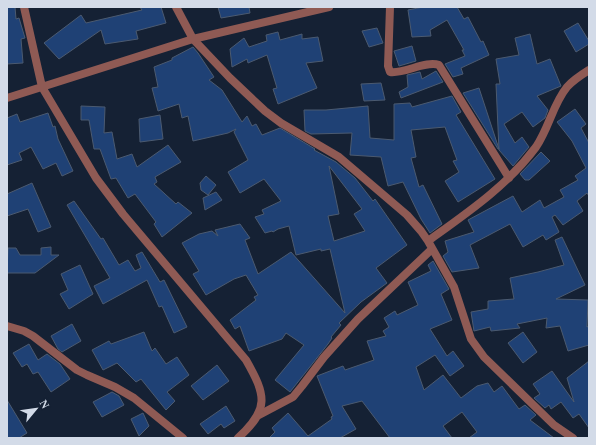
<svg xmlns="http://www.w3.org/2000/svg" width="596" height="445" font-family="'Times New Roman',serif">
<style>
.building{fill:#1f4175;stroke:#4b5a70;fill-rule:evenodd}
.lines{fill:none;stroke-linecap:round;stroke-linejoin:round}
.lane{stroke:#8f5a54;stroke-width:8}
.street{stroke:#8f5a54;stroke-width:8}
</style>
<rect width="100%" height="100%" fill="#152134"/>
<path class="building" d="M7 7H15L16 19 19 18 25 38 21 39 23 63 7 64Z
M140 7H161L166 23 136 31 138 39 105 44 101 30 59 59 44 43 81 15 86 23 142 10Z
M218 7H249L250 13 221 18Z
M423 7H457L464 19 468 17 481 42 483 41 489 55 461 68 463 74 453 77 445 64 465 56 462 50H464L447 20 430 30 431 36 412 37 408 10Z
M578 23 589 41V44L576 52 564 31Z
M377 28 383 43 369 47 362 31Z
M278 32 280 40 302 34V39L318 37 323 61 306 63 317 88 278 104 273 89 277 88 267 55 248 63 247 59 232 67 230 49 244 38 249 47 267 41 266 35Z
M530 34 537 64 550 59 561 86 537 96 548 110 545 118 533 127 522 112 504 124 515 143 522 137 529 147 513 166 499 150 496 84H500L496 59 519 55 515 38Z
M412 46 416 61 399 66 394 51Z
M193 47 198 53 214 77 209 80 222 90 242 122 247 116 252 126 256 124 262 135 280 128 315 149 314 150 336 162 355 178 373 201 375 199 407 245 376 268 387 283 361 302 339 323 341 325 331 337 332 338 328 344 290 392 275 380 304 345 286 333 282 339 249 351 240 326 235 329 230 320 256 300 254 297 258 295 246 275 234 279 206 295 193 274 199 271 182 243 199 234 212 231 218 236 215 230 240 224 250 238 245 240 258 274 291 252 345 313 330 249 321 251V249L296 255 289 226 278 229 273 232 272 231 265 233 255 217 264 214 262 210 281 201 264 179 240 193 228 172 248 160 234 132 236 129 228 133 193 141 188 116 182 118 179 104 158 111 152 88 158 87 154 67 172 60V58ZM329 166 362 209 354 214 365 231 334 241 328 216 339 214Z
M436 71 443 82 401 98 399 92 408 87 407 75 420 72 422 79Z
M381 83 385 100 364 101 361 84Z
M479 88 499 149H498L463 93Z
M452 96 461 112 456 115 495 179 458 202 445 181 459 172 453 161 457 160 445 127 411 130 416 157 411 158 419 187 423 185 442 224 430 233 421 219 403 182 388 186 381 157 350 155 352 133 311 134 305 131 304 110H326L368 106 370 138 394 140V104L410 103 412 107Z
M81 106 105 107 104 133 112 132 117 159 132 154 137 167 168 145 181 162 155 177 157 182 154 184 176 204 178 202 192 213 162 237 154 224 156 222 135 194 128 198 116 178 111 179 100 149H94L89 120H81Z
M575 109 586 124 581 128 589 143V196L587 193 577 201 583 211 563 225 555 215 552 217 559 232 546 240 543 235 523 247 510 224 470 245 479 268 452 272 443 256 448 252 445 241 474 232 468 220 513 196 522 212 540 200 544 208 564 197 560 190 578 180 575 176 586 168 572 141 557 122Z
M48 113 53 127 55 126 58 139 73 171 62 176 56 163 43 169 31 147 19 153 22 160 7 165V118L17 114 20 122Z
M160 115 163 139 140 142 139 119Z
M541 152 550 161 529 180H525L520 174Z
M206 176 216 185 208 195 201 190 200 183Z
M32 183 51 227 38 232 28 209 7 216V194Z
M216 192 222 200 205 210 203 198Z
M74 201 101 239 103 238 119 265 128 260 135 271 141 268 136 255 142 252 160 282 164 280 187 327 174 333 162 306 159 307 147 280 103 304 94 286 110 278 67 205Z
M562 237 585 285 556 299 588 300 587 327 589 326V345L568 351 560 326 546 328 547 318 517 324 520 328 491 331 490 327 474 331 471 312 488 309V301L514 299 510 278 538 272 564 265 555 240Z
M51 247V255H59L35 273H7L8 248H16L20 255H41V248Z
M433 261 449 289 441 294 452 320 430 329 447 356 453 351 464 366 450 376 435 355 416 367 424 390 443 375 461 398 477 386 488 383 494 392 502 386 519 409 525 405 536 415 530 420 554 438H469L477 432 462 412 443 426 452 438H390L362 401 342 406 356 429 340 438H269L275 432 272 428 288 413 308 436 332 419 331 417 333 416 317 376 343 366 345 370 374 360 367 341 386 336 383 331 389 327 384 318 395 311 397 315 418 305 408 282 431 271 428 265Z
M80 265 93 294 69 309 60 294 68 290 61 274Z
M72 324 81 341 62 352 58 349 51 336Z
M144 332 152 351 155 348 166 364 177 357 189 375 167 392 175 401 166 410 141 379 136 382 117 363 103 370 92 350 109 341 111 344Z
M523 332 537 352 523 363 508 343Z
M29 344 38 360 47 354 60 364 70 379 51 392 38 372 33 374 27 364 22 367 13 353Z
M589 361V428L579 414 573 418 561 402 551 409 549 405 545 408 534 398 540 394 533 384 552 371 574 402 567 378Z
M217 365 229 381 203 400 191 386Z
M112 392 119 396 124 405 102 417 93 402Z
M7 400 27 433 19 438H7Z
M226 406 235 421 224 428 221 424 208 434 200 424Z
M143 413 149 426 139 436 131 419Z"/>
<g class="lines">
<path class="lane" d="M390 7 388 66 390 72C405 74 426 60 439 65L509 178
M193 39 230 78 265 111 281 123 339 157 407 215 421 231 428 241 454 287 471 339 484 357 554 425 573 438
M428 241C467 213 507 186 536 147 549 128 553 104 567 87 573 80 581 75 589 70
M7 326 24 331 33 336 77 370 87 375 115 387 134 398 183 438
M259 415 293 397 302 386 324 357 358 319 432 249"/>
<path class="street" d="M24 7 42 87 96 178 123 214 246 360C266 395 270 409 238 438
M176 7 193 39
M7 98 193 39 329 7"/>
</g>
<rect width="596" height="445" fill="none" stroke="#d3dbe8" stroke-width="16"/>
<g transform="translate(36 409) rotate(61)" stroke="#152134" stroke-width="3" paint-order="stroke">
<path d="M0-3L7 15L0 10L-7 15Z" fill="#d3dbe8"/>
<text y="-6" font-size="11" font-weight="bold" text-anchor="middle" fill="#d3dbe8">N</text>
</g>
</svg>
